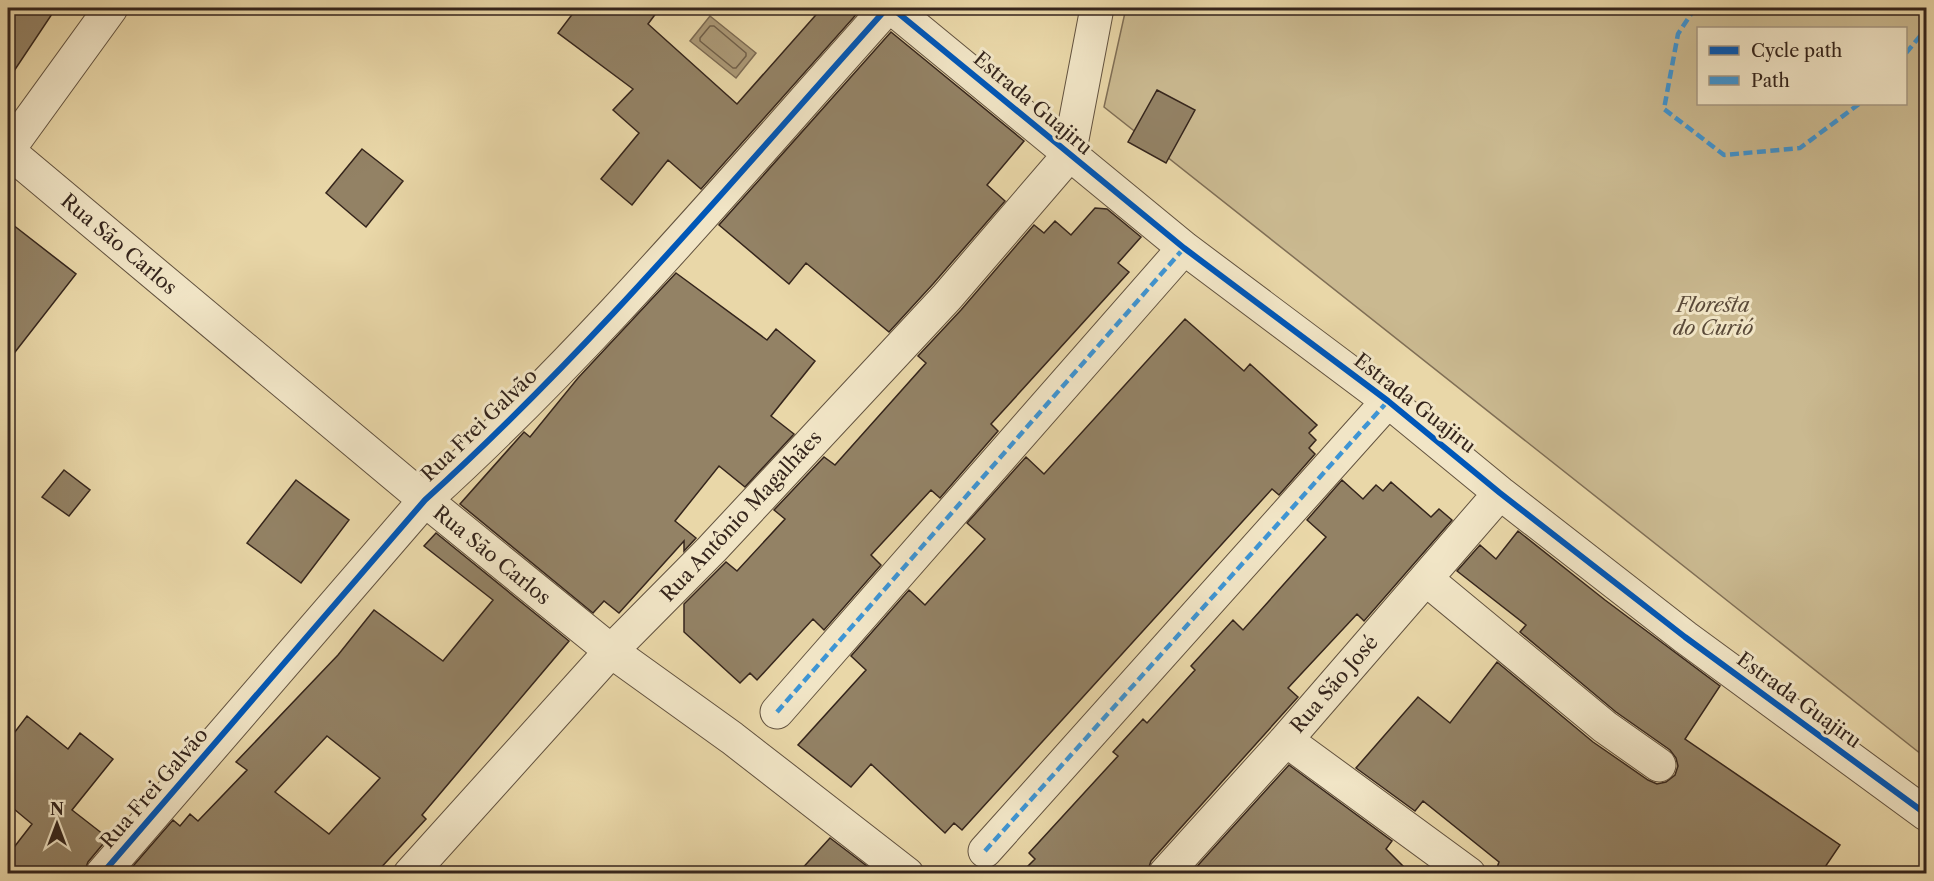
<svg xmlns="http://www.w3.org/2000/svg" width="1934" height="881" font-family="'Libre Caslon Text',serif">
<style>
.green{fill:#cab990;stroke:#806f56;stroke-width:1.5;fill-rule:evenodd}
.water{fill:#ac9a78;stroke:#7c6b53;stroke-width:1.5}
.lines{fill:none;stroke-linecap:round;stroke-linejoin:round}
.shore{stroke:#70604a;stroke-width:1.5}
.building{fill:#938265;stroke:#35251c;stroke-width:1.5;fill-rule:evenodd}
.minor-casing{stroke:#62523f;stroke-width:35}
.minor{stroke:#f1e5c6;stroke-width:33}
.quiet{stroke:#3e95d4;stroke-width:4.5;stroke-dasharray:9 4.5;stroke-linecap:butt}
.cycleway-casing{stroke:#f1e5c6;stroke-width:10}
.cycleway{stroke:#0057b8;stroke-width:6}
.labels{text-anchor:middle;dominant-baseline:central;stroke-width:6;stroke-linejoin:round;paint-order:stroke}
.street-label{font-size:20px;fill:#35251c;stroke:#f1e5c6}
.park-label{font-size:20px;font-style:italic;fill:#5a4a39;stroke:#f1e5c6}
</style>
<rect width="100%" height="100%" fill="#e9d7a8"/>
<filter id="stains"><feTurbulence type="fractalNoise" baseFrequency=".00333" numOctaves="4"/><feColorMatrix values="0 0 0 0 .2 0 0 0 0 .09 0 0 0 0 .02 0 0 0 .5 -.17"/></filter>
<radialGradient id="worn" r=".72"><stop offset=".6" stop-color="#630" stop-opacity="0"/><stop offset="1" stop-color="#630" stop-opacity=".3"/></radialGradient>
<path class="green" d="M1126 8H1926V758L1104 107ZM1698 28H1906V104H1698Z"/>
<path class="water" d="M710 16 756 53 736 78 690 41Z"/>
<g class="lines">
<path class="shore" d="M710 26H714L746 53V56L736 68H733L700 41V38Z"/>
</g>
<path class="building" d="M8 8H56L8 80Z
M577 8H660L648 24 737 104 822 8H862L701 189 668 160 632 205 601 179 639 133 613 110 633 89 558 33Z
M891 32 1024 141 987 185 1005 201 933 284 889 332 806 263 789 284 719 225Z
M1157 90 1195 110 1166 163 1128 142Z
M362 149 403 181 366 227 326 193Z
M1095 208 1107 209 1141 237 1118 263 1129 272 991 424 998 431 940 498 931 490 871 555 881 565 824 630 813 619 757 680 750 673 740 683 684 632V604L726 562 737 571 785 519 774 510 824 457 835 465 926 363 918 356 961 310 1034 225 1044 233 1055 221 1071 235Z
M8 221 76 274 8 361Z
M676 273 767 340 776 329 815 361 771 416 794 434 745 487 719 466 675 521 696 538 684 551V541L619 613 604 601 593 613 460 504 524 432 530 437 578 378Z
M1185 319 1244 371 1250 364 1317 425 1309 433 1316 440 1309 448 1315 454 1279 495 1272 489 962 830 954 823 945 833 871 764 851 787 798 745 866 670 851 656 909 590 925 605 985 539 967 523 1026 457 1044 474Z
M64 470 90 490 69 516 42 497Z
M296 480 349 520 301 583 247 543Z
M1342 480 1363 499 1376 485 1383 491 1391 482 1431 517 1439 509 1452 520 1364 621 1357 614 1288 688 1298 697 1151 861 1147 873H1021L1035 859 1029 853 1118 756 1113 752 1143 719 1147 723 1195 670 1191 666 1233 620 1243 630 1326 537 1307 520Z
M1518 531 1605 600 1720 686 1685 739 1840 845 1821 873H1495L1499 862 1423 801 1415 811 1356 768 1418 697 1450 723 1497 662 1593 742 1648 780 1657 784 1666 782 1675 775 1678 766 1676 758 1670 750 1616 712 1520 632 1526 625 1457 571 1480 545 1496 559Z
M436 533 569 641 422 815 426 819 376 873H127L173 820 180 826 190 814 198 821 247 770 236 762 338 655 374 610 443 661 493 600 424 546ZM327 736 380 778 329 834 275 792Z
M27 716 68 749 80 733 113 759 72 810 108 838 88 862 84 873H8V855L32 824 8 804V741Z
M1289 765 1392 841 1386 849 1410 873H1191Z
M830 838 876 873H798Z"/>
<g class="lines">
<g class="minor-casing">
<path id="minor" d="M892 8 1184 248 1388 401 1500 493 1685 637 1926 814
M8 150 111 8
M8 151 425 500 611 651 732 738 907 874
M1426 579 1605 727 1659 765
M777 712 1184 248
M1286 740 1469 874
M985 851 1388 401
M102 874 425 500C592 349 737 175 887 8
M410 874 611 651 712 549 947 297 1069 155 1097 8
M1165 874 1286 740 1500 493"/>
</g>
<use href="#minor" class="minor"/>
<path class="quiet" d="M1695 8 1678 34 1664 109 1724 155 1800 148 1859 104
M1906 53 1926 29
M777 712 1184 248
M985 851 1388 401"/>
<g class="cycleway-casing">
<path id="cycleway" d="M892 8 1184 248 1388 401 1500 493 1685 637 1926 814
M102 874 425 500C592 349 737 175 887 8"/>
</g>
<use href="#cycleway" class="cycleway"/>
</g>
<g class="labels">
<g class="street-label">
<text transform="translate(1033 103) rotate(40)">Estrada Guajiru</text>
<text transform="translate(119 244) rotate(40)">Rua São Carlos</text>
<text transform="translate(1415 403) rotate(38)">Estrada Guajiru</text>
<text transform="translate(479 425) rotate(-44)">Rua Frei Galvão</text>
<text transform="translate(741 516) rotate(-47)">Rua Antônio Magalhães</text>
<text transform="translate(492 555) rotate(39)">Rua São Carlos</text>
<text transform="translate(1334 684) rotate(-49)">Rua São José</text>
<text transform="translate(1799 700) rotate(36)">Estrada Guajiru</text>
<text transform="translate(154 788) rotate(-49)">Rua Frei Galvão</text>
</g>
<g class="park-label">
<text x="1713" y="305">Floresta<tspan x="1713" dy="23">do Curió</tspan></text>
</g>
</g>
<rect width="1934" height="881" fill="none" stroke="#e9d7a8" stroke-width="30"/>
<rect x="9" y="9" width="1916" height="863" fill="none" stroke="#35251c" stroke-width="3"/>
<rect x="15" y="15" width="1904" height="851" fill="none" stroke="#35251c" stroke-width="1.5"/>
<rect x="1697" y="27" width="210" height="78" fill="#f1e5c6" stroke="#a69882" stroke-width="1.5"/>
<rect x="1709" y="46" width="30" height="9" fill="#0057b8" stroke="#a69882" stroke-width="1.5"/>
<text x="1751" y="57" font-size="18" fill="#35251c">Cycle path</text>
<rect x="1709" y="76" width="30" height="9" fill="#3e95d4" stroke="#a69882" stroke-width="1.5"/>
<text x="1751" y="87" font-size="18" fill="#35251c">Path</text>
<g transform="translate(57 824)" stroke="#f1e5c6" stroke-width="4.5" paint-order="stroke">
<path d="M0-4.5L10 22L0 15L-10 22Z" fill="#35251c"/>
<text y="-9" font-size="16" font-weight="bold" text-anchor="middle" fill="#35251c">N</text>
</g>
<rect width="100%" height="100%" filter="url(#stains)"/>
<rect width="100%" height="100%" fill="url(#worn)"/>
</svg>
